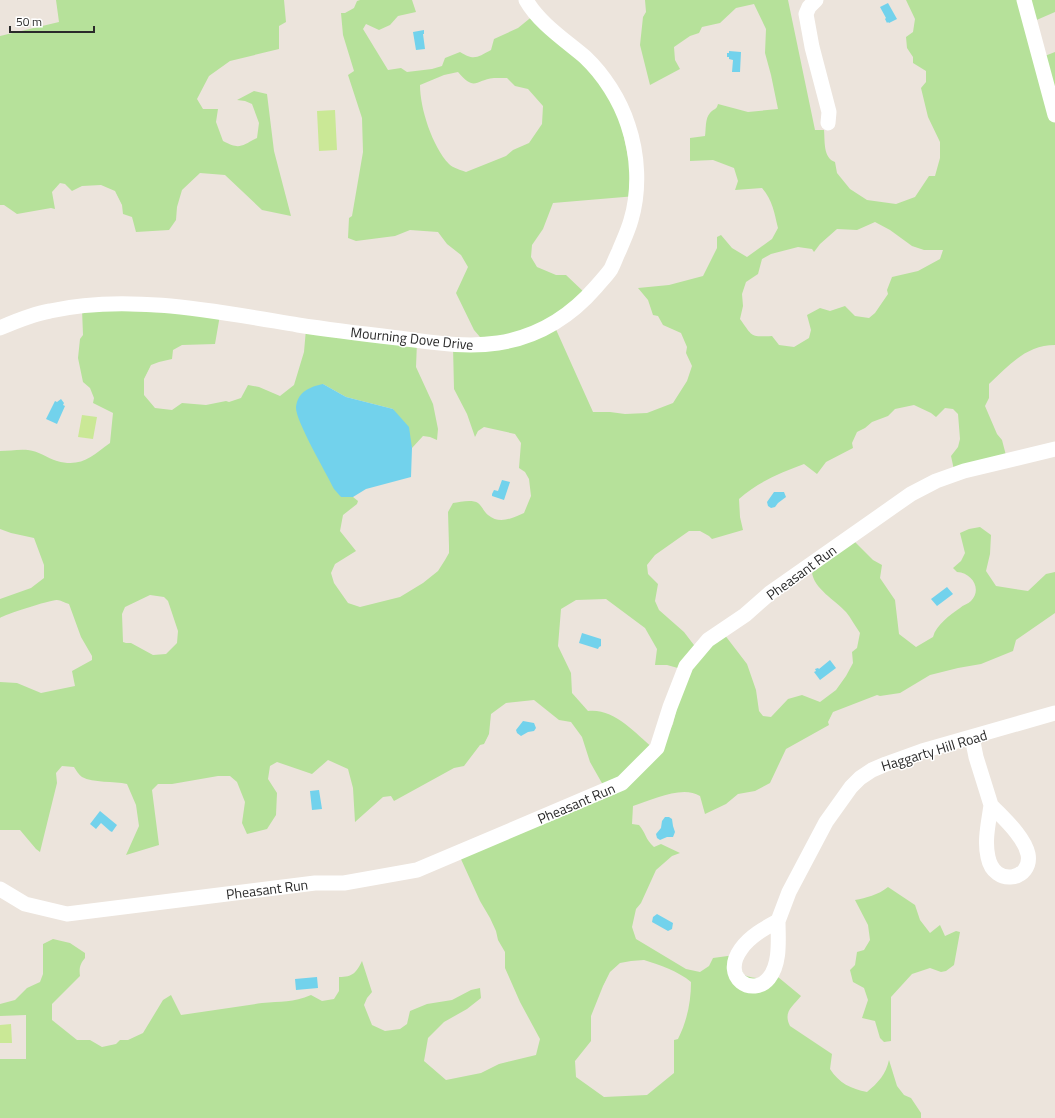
<svg xmlns="http://www.w3.org/2000/svg" width="1055" height="1118" font-family="'Titillium Web',sans-serif">
<style>
.green{fill:#b6e19a;fill-rule:evenodd}
.pitch{fill:#cae896}
.water{fill:#72d2ec}
.lines{fill:none;stroke-linecap:round;stroke-linejoin:round}
.minor{stroke:#fff;stroke-width:15}
.labels{text-anchor:middle;dominant-baseline:central;stroke-width:3;stroke-linejoin:round;paint-order:stroke}
.street-label{font-size:14px;fill:#2a2a2a;stroke:#fff}
</style>
<rect width="100%" height="100%" fill="#ece4dc"/>
<path class="green" d="M56 0H284L286 22 279 26V49L230 61 209 76 197 99 203 109H218L216 122 223 141C240 150 241 146 257 138L259 123 252 104 245 101 237 100 254 91 267 94 274 151 291 216 262 210 225 175 200 173 182 190 177 207 176 220 169 230 136 232 132 217 123 214 122 205 115 191 101 185 82 186 72 191 65 184 60 183 52 192 55 209 51 208 17 214 4 205H0V36L59 22Z
M360 0H412L416 12 398 16 390 25 379 30 366 24 363 29 388 70 401 68 407 72 432 69 442 66 445 58 460 52C474 61 478 57 491 50L494 39 518 28 534 15 616 98 636 196 553 203 543 229 532 245 531 257 537 267 556 275H566L586 294 554 325 593 412H610L625 414 647 413 673 403 687 381 692 366 686 353 687 347 681 333 663 325 658 316 653 315 648 300 638 288 669 285 703 276 717 248V237L721 235 732 248 747 257 772 239 778 228C774 212 773 201 762 188L735 190 738 181 734 168 713 160 690 161V138L705 136C706 129 705 118 710 113 714 108 716 111 718 104L748 112 778 109 771 75 765 53 766 29 754 4 736 8 720 23 702 27 699 33 690 36 674 47 675 60 680 69 650 85 640 45 643 17 646 12 645 0H788L815 130H824C825 141 823 158 835 162L837 173 850 189 867 200 896 204 915 197 929 176H935L940 158V142L928 117 921 88 926 82V71L913 63V57L907 48 906 37 913 32 915 19 906 0H1055V12L1032 22 1042 57 1055 52V345C1026 345 1008 366 989 384V398L985 406 997 434 1002 440 1008 463 956 479 951 456 958 447 960 439 958 414 953 409 945 408 936 417 931 413 914 405 895 409 888 416 872 422 865 428 857 432 852 443 853 448 826 462 817 474 804 464C780 473 758 482 739 499L740 517 743 530 712 539 709 536 700 531H689L655 555 647 565 648 574 658 584 655 601 659 610 684 632 697 649 724 634 747 664 756 690 759 711 763 716 771 717 788 699 802 695 820 702 836 690 846 676 853 663 852 652 857 648 860 633C855 626 851 618 846 612 836 601 813 588 812 572L852 539 873 560 882 565 880 578 895 600 899 634 916 647 933 637C936 625 950 615 960 608 963 605 968 604 971 601 982 590 973 573 957 572L953 568 961 561 965 553 960 533 969 529 980 527 991 535 990 554 986 571 996 586 1028 591 1046 574 1055 572V613L1016 640 1013 651 981 664 958 668 930 675 900 693 880 696 877 695 833 712 828 722 829 725 786 749 770 783 755 791 738 794 726 804 705 814 700 796C682 785 653 800 633 806L632 824 639 825C646 833 645 839 654 847L661 844 680 853 672 856 656 870 641 903 636 909 632 927 636 939 686 969 700 972 709 966 713 958 735 955 744 975C755 980 767 978 778 977L801 996C792 1007 783 1012 790 1026L832 1054 830 1069C839 1083 851 1089 867 1092 878 1083 886 1074 889 1060L897 1086 904 1095 911 1098 921 1113V1118H0V1059H26V1015L0 1016V1004L15 1000 27 988 40 982 43 974V944L53 939 70 943 85 953V958C80 964 79 968 80 976L52 1004V1020L77 1040H90L102 1047 116 1044 120 1040H128L143 1033 163 1000 171 995 181 1015C208 1011 235 1007 262 1003 281 1001 293 1003 311 995L322 1001 334 999 339 991V977C353 977 356 973 362 961L372 992 367 998 364 1005 372 1025 385 1031 400 1029 407 1024 410 1011 427 1004 452 1000 471 990 480 988 481 998 467 1009 444 1022 428 1038 424 1061 446 1080 481 1073 499 1064 536 1055 540 1039 520 1002 505 968V952L498 940 496 931 490 918 480 901 460 857 603 785 590 762 582 737 571 722 559 720 534 700 506 703 491 714 489 734 484 744 480 745 464 766 454 768 394 801 391 796 383 797 355 822 353 788 348 769 328 760 312 774 277 762 270 766 268 779 277 793 276 815 267 829 247 834 242 823 245 802 237 782 230 776H218L172 784H158L152 790 159 845 126 855 139 826 136 805 127 784C114 781 93 783 82 777 79 775 76 770 74 767L62 766 56 773 57 783 40 852 36 849 20 830H0V682L17 683 41 693 75 686 72 671 92 660V656L81 637 69 604C65 603 61 600 57 600 53 599 3 615 0 618V599L31 588 44 578V565L34 538 11 533 0 529V451C9 451 19 449 28 450 39 451 47 458 57 461 81 468 92 456 110 443L113 413 93 403 94 398 90 388 83 382 78 358 80 339 83 335 82 309 220 315 215 344 182 345 173 350 172 359 159 362 151 365 144 379V395L155 408 172 410 182 403 206 405 226 401 229 402 241 398 248 385 259 387 280 396 294 385 304 352 306 329 417 342 416 367 433 404 438 429 437 440 430 437 423 436 412 448 393 409 346 397 323 384 341 497H353L358 501 357 504 343 515 340 531 356 551 335 564 331 573 334 583 348 603 360 607 400 597 423 583 438 571 445 560 449 553V546L448 512 453 503C460 502 472 499 478 503 482 506 484 512 488 515 500 525 512 518 524 513L531 496 529 479 525 472 519 468 521 443 515 434 484 427 478 431 475 437 467 414 454 389 453 346 486 344 474 330 456 293 468 267 461 255 447 244 438 232 410 230 395 236 356 241 348 238 349 218 352 216 363 152 362 118 348 75 354 71 343 35 341 13H345L354 8 357 1ZM458 72C475 92 475 80 494 78 499 78 503 78 507 78L515 86 528 89 543 106 542 124 529 143 513 150 506 156 466 172C461 170 453 168 449 164 432 146 420 108 420 85L444 75ZM875 222 890 230 912 246 924 250H943L940 259 918 271 892 277 887 290 888 294 875 313 869 318 855 316 845 306 830 311 820 308 807 315 811 330 809 338 794 347 779 345 772 336C750 337 753 337 740 319L743 306 742 294 746 282 758 274 762 259 771 254 798 247 812 249 814 252 820 244 837 229 857 230ZM150 595 164 597 168 601 178 631 177 643 166 654 153 655 131 643H126L123 642 122 614 125 607ZM606 599 645 628 657 649 655 665H667L685 670 673 724 670 730 653 748C635 733 614 708 588 711L572 693 571 673 558 646 561 609 576 600ZM644 960C660 965 678 971 691 982 691 1002 687 1021 678 1039L674 1040V1073L647 1095 604 1097 576 1077 575 1061 591 1041V1016L603 986 610 972 620 963 631 961Z
M888 887 915 905 920 920 930 933 940 925 945 936 956 931 960 932 954 965 946 971 941 972 930 968 912 974 891 997V1041L884 1042 880 1038 875 1021 862 1018 868 1000 864 988 853 982 850 970 855 965 857 952 864 950 870 940 868 925 855 900C866 898 878 895 888 887Z"/>
<path class="pitch" d="M335 110 337 150 319 151 317 111Z
M82 415 97 417 93 439 78 437Z
M11 1024 12 1043H0V1025Z"/>
<path class="water" d="M888 3 897 19 889 23 888 22 887 23 885 19 886 18 880 7Z
M424 30V34H423L425 49 416 50 413 32Z
M729 51 741 52 740 72H732L733 60 729 59V57H727V53H729Z
M323 384 346 397 393 409 409 427 412 448 411 477 366 489 353 497H341L334 489C327 474 295 420 296 407 298 391 310 387 323 384Z
M61 399 64 403 63 405 65 406 57 424 46 419 55 401 57 402Z
M502 480 510 482 504 500 492 496V494L494 490 498 491Z
M774 492H784L786 497 778 503 775 507 771 508 768 506 767 502Z
M947 587 953 594 937 606 931 599Z
M582 633 601 639V646L599 647 598 649 579 643Z
M830 660 836 668 820 680 814 672 816 671 815 669 818 668 819 669Z
M523 721 534 723 536 728 534 731 528 732 521 736 517 733 516 730Z
M319 790 322 809 312 810 310 791Z
M100 811 117 825 112 832 110 831 101 823 96 829 90 824Z
M665 817H669L672 819 673 826 675 832 673 837H667L660 840 657 838 656 834 661 828 662 821Z
M657 914 673 923 672 929 668 931 652 922 653 917Z
M317 977 318 988 296 990 295 979Z"/>
<g class="lines">
<path class="minor" d="M816 0 809 7 806 14 812 47 829 112 828 123
M1024 0 1055 115
M0 328C16 321 33 314 50 311 128 293 220 312 298 325 331 330 364 334 398 338 431 342 465 348 498 343 537 337 570 317 596 287 601 281 607 275 611 269 614 263 616 257 619 251 623 241 628 231 631 220 640 190 638 154 628 125 620 100 604 75 585 57 565 40 539 23 526 0
M972 737 976 757 991 805
M991 805C1003 818 1024 836 1028 854 1033 880 994 888 988 857 984 840 989 821 991 805Z
M0 889 25 904 67 914 315 883H344L417 870 622 783 657 748 670 707 686 666 708 640 745 615 770 593 911 494 936 481 964 471 1055 449
M778 921 789 892 826 822 851 787 860 778 872 770 886 764 922 751 1055 713
M778 921C778 938 781 963 769 978 753 998 720 978 741 949 750 936 765 928 778 921Z"/>
</g>
<g class="labels">
<g class="street-label">
<text transform="translate(412 338) rotate(6)">Mourning Dove Drive</text>
<text transform="translate(801 572) rotate(-36)">Pheasant Run</text>
<text transform="translate(934 750) rotate(-17)">Haggarty Hill Road</text>
<text transform="translate(576 803) rotate(-23)">Pheasant Run</text>
<text transform="translate(267 889) rotate(-7)">Pheasant Run</text>
</g>
</g>
<path d="M10 26v6h84v-6" fill="none" stroke="#2a2a2a" stroke-width="2"/>
<text x="16" y="26" font-size="12" fill="#2a2a2a" stroke="#ffffff" stroke-width="3" paint-order="stroke">50 m</text>
</svg>
